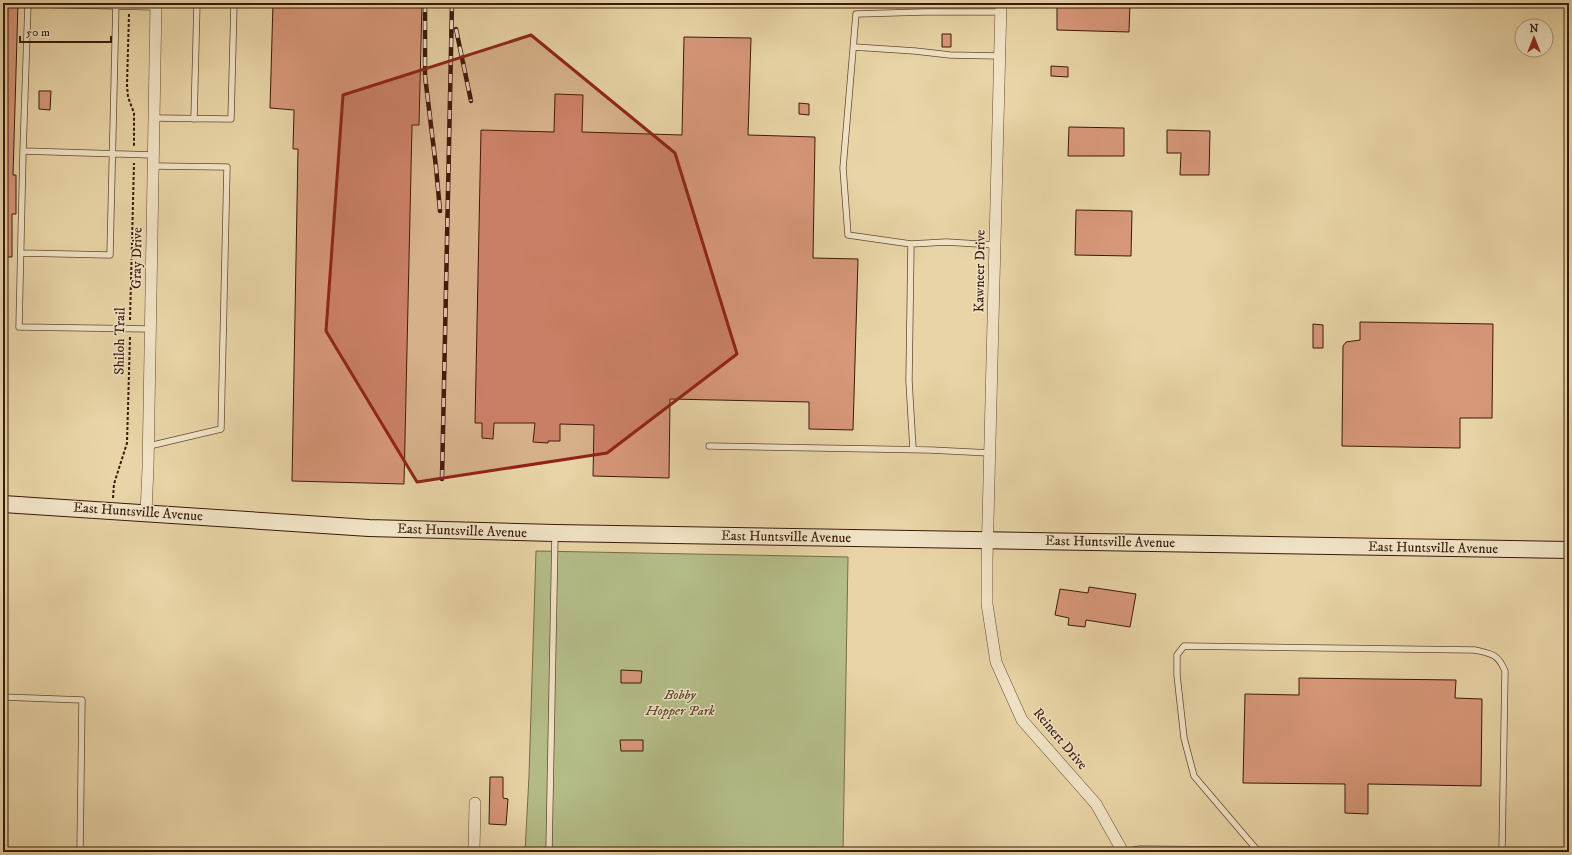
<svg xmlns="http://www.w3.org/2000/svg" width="1572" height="855" font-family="'IM FELL DW Pica',serif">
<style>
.green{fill:#b4bd88;stroke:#776b4a}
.building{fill:#d79779;stroke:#3a190b}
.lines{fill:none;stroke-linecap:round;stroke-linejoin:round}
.service-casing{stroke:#664832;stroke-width:7}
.minor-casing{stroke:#664832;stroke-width:12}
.secondary-casing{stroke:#3a190b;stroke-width:18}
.path{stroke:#3a190b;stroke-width:2;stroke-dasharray:3 2;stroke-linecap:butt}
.service{stroke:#f0e3c5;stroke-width:5.5}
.minor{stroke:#f0e3c5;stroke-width:11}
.secondary{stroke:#f0e3c5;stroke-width:16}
.rail-casing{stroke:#3a190b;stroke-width:4.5}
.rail{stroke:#f0e3c5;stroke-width:3;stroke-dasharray:9;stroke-linecap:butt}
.marked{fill:#8f2418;fill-opacity:0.2;stroke:#8f2418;stroke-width:3;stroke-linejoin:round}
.labels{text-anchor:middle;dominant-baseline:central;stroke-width:3;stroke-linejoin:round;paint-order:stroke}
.street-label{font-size:14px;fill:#3a190b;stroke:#f0e3c5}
.park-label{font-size:14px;font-style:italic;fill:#5f4a30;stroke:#f0e3c5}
</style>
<rect width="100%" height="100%" fill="#e8d4a6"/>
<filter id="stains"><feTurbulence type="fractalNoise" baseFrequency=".005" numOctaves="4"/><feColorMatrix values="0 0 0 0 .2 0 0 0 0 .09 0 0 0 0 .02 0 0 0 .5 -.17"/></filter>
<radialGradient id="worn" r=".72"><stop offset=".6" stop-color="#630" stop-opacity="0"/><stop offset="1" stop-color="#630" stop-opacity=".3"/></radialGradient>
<path class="green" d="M536 551 848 557 843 852H525L529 776Z"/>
<path class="building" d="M3 3H18L13 175H16V214H12V257H3Z
M273 3H422L419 125H412L404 484 292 481 298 149H293L294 110 270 108Z
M1057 3H1130L1129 32 1057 30Z
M942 34H951V47H942Z
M684 37 751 38 748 135 815 137 813 258 858 259 853 430 809 429V402L670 399 669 478 593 476 594 425 560 424V441H548V443L533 442 535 423H494L493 439 482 438V423H475L481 130 554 132 555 94 583 95 582 132 682 135Z
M1051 66 1068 67V77L1051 76Z
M39 91H51L50 110 39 109Z
M799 103 809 104V115L799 114Z
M1069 127 1124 128V156H1068Z
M1167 130 1210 131 1209 175H1180L1181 153H1167Z
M1076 210 1132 211 1131 256 1075 255Z
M1360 322 1493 324 1492 418H1460V448L1342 446 1343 346 1346 342 1360 340Z
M1313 324 1323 325V348H1313Z
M1089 587 1136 594 1130 627 1086 620 1085 627 1068 625 1069 618 1055 615 1060 589 1088 593Z
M621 670 642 671 641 683H621Z
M1299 678 1456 680 1455 698 1482 699 1481 786 1368 784V814L1345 813V784L1243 783 1245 694 1299 695Z
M620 740H643V751H621Z
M490 777H503V798L508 799 506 825 489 824Z"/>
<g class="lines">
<g class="service-casing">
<path id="service" d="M854 47 915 51 950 55 1000 56
M154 118 231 119 234 3
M194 119 197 3
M23 151 28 4 156 7
M911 244 848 235 843 168 856 14 924 12H1001
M21 253 110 255 116 3
M151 329 19 327 23 151 153 155
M149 446 221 429 227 167 153 166
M709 446 930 450 990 453
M913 449 909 381 911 244 946 242 995 245
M3 697 82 700 80 852
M1257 850 1194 776 1184 738 1177 675V655L1184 646 1475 650C1492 654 1498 654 1505 671L1502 852
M530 852 549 850 555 534
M1123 852 1140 849 1456 852"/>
</g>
<g class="minor-casing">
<path id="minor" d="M1001 3 987 560V604L996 662 1022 720 1096 804 1123 852
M146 513 148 468 156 3
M474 852 475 803"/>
</g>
<g class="secondary-casing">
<path id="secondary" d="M3 504 369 528 555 533 1569 550"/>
</g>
<path class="path" d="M129 14 127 85 128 97 134 113V146
M130 320 134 163
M113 498 114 484 127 443 130 337"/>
<use href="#service" class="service"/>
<use href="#minor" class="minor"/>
<use href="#secondary" class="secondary"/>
<g class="rail-casing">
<path id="rail" d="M425 3V76L436 167 440 211
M456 29 471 101
M442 479 452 3"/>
</g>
<use href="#rail" class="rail"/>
</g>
<path class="marked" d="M531 35 675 153 737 354 607 453 417 482 326 331 343 95Z"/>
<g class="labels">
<g class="street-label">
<text transform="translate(137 258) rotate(-89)">Gray Drive</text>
<text transform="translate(980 271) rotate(-89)">Kawneer Drive</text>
<text transform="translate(120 341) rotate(-89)">Shiloh Trail</text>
<text transform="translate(138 512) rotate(4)">East Huntsville Avenue</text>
<text transform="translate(462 531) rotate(2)">East Huntsville Avenue</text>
<text transform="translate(786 537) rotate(1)">East Huntsville Avenue</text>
<text transform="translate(1110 542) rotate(1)">East Huntsville Avenue</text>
<text transform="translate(1433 548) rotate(1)">East Huntsville Avenue</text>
<text transform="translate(1060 739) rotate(50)">Reinert Drive</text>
</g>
<g class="park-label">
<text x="680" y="695">Bobby<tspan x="680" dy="16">Hopper Park</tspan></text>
</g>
</g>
<rect width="1572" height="855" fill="none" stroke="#e8d4a6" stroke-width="16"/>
<rect x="4" y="4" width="1564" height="847" fill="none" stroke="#3a190b" stroke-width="2"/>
<rect x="8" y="8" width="1556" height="839" fill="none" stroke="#3a190b"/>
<g transform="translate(1534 38)"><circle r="19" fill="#f0e3c5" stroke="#a7927b"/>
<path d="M0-3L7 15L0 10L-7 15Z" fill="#8f2418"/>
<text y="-6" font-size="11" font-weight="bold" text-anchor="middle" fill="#3a190b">N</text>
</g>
<path d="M20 36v6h91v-6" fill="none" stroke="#3a190b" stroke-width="2"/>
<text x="26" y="36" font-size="12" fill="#3a190b" stroke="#f0e3c5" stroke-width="3" paint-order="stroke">50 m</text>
<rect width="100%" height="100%" filter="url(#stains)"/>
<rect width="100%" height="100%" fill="url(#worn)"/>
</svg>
